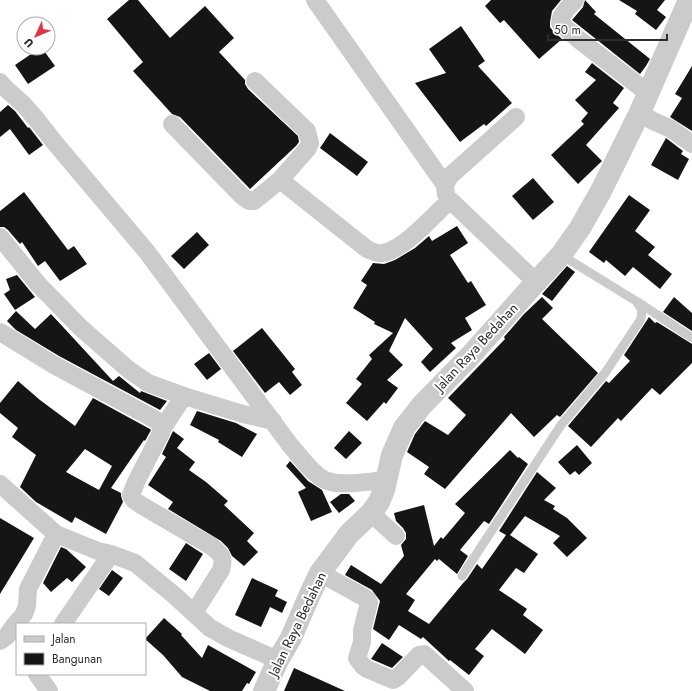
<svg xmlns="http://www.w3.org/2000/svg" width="692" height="691" font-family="Jost,sans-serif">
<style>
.building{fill:#151515;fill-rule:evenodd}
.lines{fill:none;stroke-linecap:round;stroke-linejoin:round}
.service{stroke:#cbcbcb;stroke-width:9}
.minor{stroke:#cbcbcb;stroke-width:18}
.tertiary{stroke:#cbcbcb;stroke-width:22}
.labels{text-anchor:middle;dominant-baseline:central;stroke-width:4;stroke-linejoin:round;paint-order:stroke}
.street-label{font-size:14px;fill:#2e2e2e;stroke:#fff}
</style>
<rect width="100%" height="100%" fill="#fff"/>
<path class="building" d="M129 0H138L170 38 205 6 234 38 219 52 245 80V84L248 89 298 136 299 142 296 146 250 189 180 117 172 114 133 71 143 62 107 19Z
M491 0H561L552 11 550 22V27L553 31 562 39 539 59 504 20 500 23 485 6Z
M585 0 596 12 594 14 650 59 646 66 640 74 572 20 583 7Z
M619 0H665L657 10 666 17 656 30 635 14 637 11Z
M461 26 485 61 478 66 512 103 486 126 484 124 460 142 415 83 446 73 429 49Z
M40 48H42L55 66 28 84 15 65Z
M592 63 624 88 613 103 619 108 586 145 602 161 578 184 551 155 584 124 581 121 588 113 575 100 596 80 585 72Z
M692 66V131L670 117 682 98 675 94Z
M8 105 15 111 28 128 29 127 43 145 29 155 10 129 0 137V112Z
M330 133 368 162 357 176 320 148Z
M666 138 683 151 681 154 689 159 678 180 651 165Z
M533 178 554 202 533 220 512 196Z
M24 192 68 250 74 246 87 264 60 281 45 261 38 266 22 242 20 244 8 230 4 227H0V211Z
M629 195 650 210 635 231 655 247 648 255 672 274 660 289 633 267 625 276 606 260 604 263 589 252Z
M457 226 468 243 450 255 468 283 471 281 486 305 465 318 472 330 451 343 456 348 430 372 421 362 433 349 405 318 389 351 403 365 387 380 398 388 386 404 384 402 367 421 346 403 362 384 356 379 372 359 369 355 393 333 374 324 375 322 353 308 367 285 361 281 373 263 384 264 395 260 415 248 429 236 432 241Z
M197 232 209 245 184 269 171 256Z
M567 266 575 272 552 301 542 294Z
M17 275 35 297 15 310 4 294 10 290 6 279Z
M542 297 553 308 542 319 598 373 560 417 557 415 534 437 511 413 445 489 424 474 429 467 407 452 415 434 425 421 448 435 466 415 448 398 505 339 504 337 524 314Z
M674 297 692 313V331L663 312Z
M16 311 35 329 51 314 113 381 119 376 140 393 141 391 167 401 160 410 59 356 16 330 7 321Z
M649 317 655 323 657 322 692 344V363L660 395 652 388 621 421 618 418 591 447 568 426 606 381 609 383 630 361 624 355Z
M262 328 295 369 292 372 302 385 290 395 279 382 265 393 233 351Z
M209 353 221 369 207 380 194 364Z
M18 381 40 400 75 426 93 398 150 429 151 430 145 441 144 440 111 488 121 493V496L123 502 106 534 75 517 72 523 36 502 20 487 36 455 12 437 18 428 0 413V403ZM85 449 112 466 99 490 66 472Z
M197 411 236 423 257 434 242 457 218 442 219 440 190 425Z
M173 431 184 439 177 448 195 462 189 470 206 482 228 501 224 505 254 533 247 541 258 552 244 566 232 556 228 548 221 541 168 509 173 502 148 485 166 457 162 454Z
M349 431 362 443 346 459 334 448Z
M577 445 592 463 579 475 575 471 570 475 558 462Z
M510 450 518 458 519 457 528 464 489 524 484 521 460 550 468 556 457 574 439 559 437 561 435 559 406 594 415 600 408 611 429 624 464 582 467 579 477 564 482 569 506 535 499 531 537 472 556 488 544 500 555 506 553 509 567 518 587 538 567 557 553 543 560 536 525 516 510 535 538 554 524 573 516 568 499 590 527 609 523 615 543 630 525 654 492 629 475 649 484 656 469 675 450 660 449 661 423 637 421 639 399 625 389 640 373 629 380 601 372 590 345 575 351 565 381 584 404 556 401 545 406 539V533L403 528 396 521 394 513 424 505 434 546 441 537 443 539 465 513 455 504Z
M290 461 308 481 322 490 332 512 311 521 298 492 306 488 286 466Z
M341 494H349L355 501 339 513 330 502Z
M0 518 34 538 0 594Z
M186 543 203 554 186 581 169 569Z
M61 547 66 549 86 567 72 582 67 578 51 592 43 583Z
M112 570 123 578 109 596 99 589Z
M252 578 278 590 275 596 287 602 282 613 270 607 261 627 235 615Z
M164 618 182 634 181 635 202 658 208 645 256 672 249 684 247 683 242 691H210L182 677 163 655 145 639Z
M382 643 403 657 392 668 371 659Z
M294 668 345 691H284Z"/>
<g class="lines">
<path class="service" d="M638 302 692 338
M462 576 561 425 605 373 641 319 642 310 636 301 561 255"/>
<path class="minor" d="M315 0 445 185
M575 0C570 6 560 14 560 23L578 39 648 93
M255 81 307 131 310 143 308 148 280 180
M0 82 5 88 23 104 37 120 55 143 147 252 290 445C299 455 312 474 325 480 340 487 370 481 387 480
M640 112 651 120 671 129 692 144
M172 124 242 196 249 201H254L280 180 367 249C371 251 377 254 382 253 403 251 434 215 450 200L536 282
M446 195 445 185 450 176 516 117
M0 237 38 284 81 328 129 370 148 383 184 396 243 414 273 421
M0 332 54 365 158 421 162 429 161 433 136 482 131 495 134 500 141 505 211 546C221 554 225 557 221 570L194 613
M162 429 184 396
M0 484 56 534 98 551 111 554 135 563 174 595 210 628 230 639 278 660
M371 513 396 536
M320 573 360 595 367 599 369 603 362 630V642L357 658 363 666 367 669 393 680 398 677 419 655 424 654 465 691
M63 624 111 554
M0 641 7 636 13 627 24 614 27 606 28 589 56 534
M37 674 49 691"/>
<path class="tertiary" d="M264 691 278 660 291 638 310 594 320 573 349 534 371 513 379 502 384 490 392 455 404 428 422 405 471 355 536 282 561 255 580 228 601 191 640 112 689 0"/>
</g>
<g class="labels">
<g class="street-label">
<text transform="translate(476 347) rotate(-47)">Jalan Raya Bedahan</text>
<text transform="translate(297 624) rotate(-64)">Jalan Raya Bedahan</text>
</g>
</g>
<rect x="16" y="623" width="130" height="52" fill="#ffffff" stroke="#ababab"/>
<rect x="24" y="636" width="20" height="6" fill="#cbcbcb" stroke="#ababab"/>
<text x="52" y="643" font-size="12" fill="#2e2e2e">Jalan</text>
<rect x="24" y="653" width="20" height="12" fill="#151515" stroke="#ababab"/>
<text x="52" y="663" font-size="12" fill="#2e2e2e">Bangunan</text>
<g transform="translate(36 36) rotate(226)"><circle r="19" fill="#ffffff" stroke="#ababab"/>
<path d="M0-3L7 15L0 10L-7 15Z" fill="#de3742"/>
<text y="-6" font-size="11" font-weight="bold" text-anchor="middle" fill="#2e2e2e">U</text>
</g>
<path d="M548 34v6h119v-6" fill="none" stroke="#2e2e2e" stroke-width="2"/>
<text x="554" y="34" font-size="12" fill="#2e2e2e" stroke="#ffffff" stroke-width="3" paint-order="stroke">50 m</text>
</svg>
